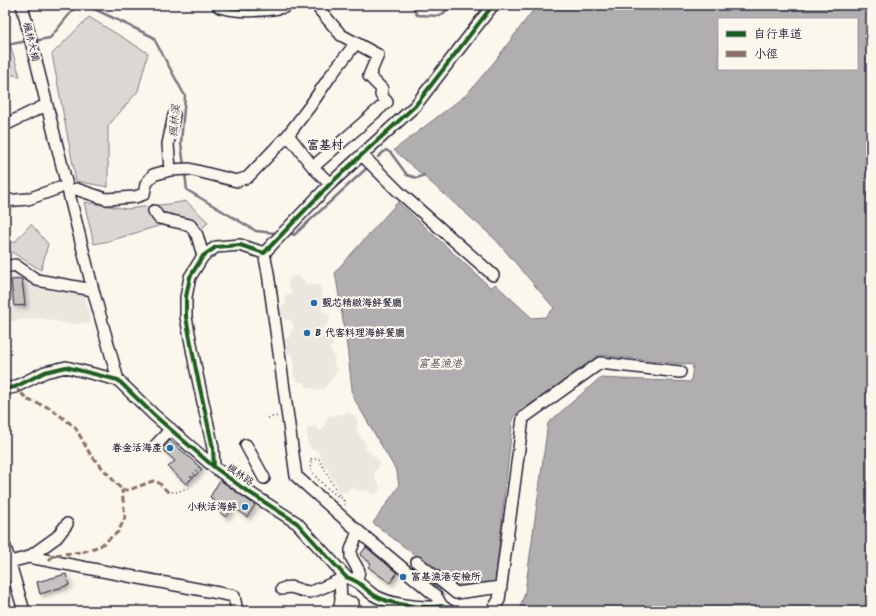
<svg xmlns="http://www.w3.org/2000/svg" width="876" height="616" font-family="Kalam,'LXGW WenKai TC',sans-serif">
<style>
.built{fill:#ebe7df}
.green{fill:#dbd8d3;stroke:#7e7d87}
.water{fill:#b1aeb0;stroke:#787681;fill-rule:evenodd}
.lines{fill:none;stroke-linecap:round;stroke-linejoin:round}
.stream{stroke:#787681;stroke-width:2.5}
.building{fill:#c6c2c0;stroke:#22223b;filter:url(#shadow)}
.minor-casing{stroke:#22223b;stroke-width:14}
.major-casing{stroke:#22223b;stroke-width:18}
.path{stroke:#22223b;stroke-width:1.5;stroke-dasharray:1 3;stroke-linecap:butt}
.minor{stroke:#fbf7ec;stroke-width:11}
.major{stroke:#fbf7ec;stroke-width:15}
.quiet{stroke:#8d6e63;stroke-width:3;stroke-dasharray:6 3;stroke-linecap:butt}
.cycleway-casing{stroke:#fbf7ec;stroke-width:6}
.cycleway{stroke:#1b5e20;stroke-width:4}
.poi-dot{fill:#1f6fb2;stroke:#fbf7ec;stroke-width:1.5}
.labels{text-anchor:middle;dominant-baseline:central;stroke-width:4;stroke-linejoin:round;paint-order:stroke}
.street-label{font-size:10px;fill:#22223b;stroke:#fbf7ec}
.poi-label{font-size:10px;font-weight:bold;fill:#22223b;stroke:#fbf7ec;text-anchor:start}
.water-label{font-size:11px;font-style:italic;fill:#545364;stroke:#fbf7ec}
.quarter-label{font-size:12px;font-weight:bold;fill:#22223b;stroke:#fbf7ec}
</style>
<defs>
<filter id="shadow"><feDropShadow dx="3" dy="3" stdDeviation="2" flood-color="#0004"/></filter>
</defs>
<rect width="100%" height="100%" fill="#fbf7ec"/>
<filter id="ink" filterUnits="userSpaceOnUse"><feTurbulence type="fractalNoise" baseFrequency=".025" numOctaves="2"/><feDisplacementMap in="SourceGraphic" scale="8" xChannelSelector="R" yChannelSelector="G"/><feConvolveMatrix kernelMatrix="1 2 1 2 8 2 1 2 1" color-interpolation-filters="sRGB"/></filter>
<g filter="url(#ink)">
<path class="built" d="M17 274 39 288 85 295 91 323 70 324 39 318 5 322V276Z
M293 276H298L303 279 307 285H315L319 286 322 290 321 295 324 299 325 304 322 308 323 312 328 313 330 318 328 324 325 325 321 331 325 335 331 336 333 340V344L330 349 335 357 334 365 337 368 336 373 324 389 316 390 307 387 304 382H298L294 377 293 354H288L284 351 282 342 285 338 290 337V331L294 327 291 320H285L280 314 281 307 287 303 285 300V296L292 292 288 286V283L289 279Z
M349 413 355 416 358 421 356 427 360 437 365 442 366 449 379 461 378 469 374 472 376 480 378 482 380 488 377 494H372L368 491 356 490 352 487 346 492H340L317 450H312L308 445 307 432 308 428 315 426 319 430H323L328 416Z"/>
<path class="green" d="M89 17 148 53 138 91 108 126V187L76 181 52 54Z
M5 29 20 76 5 74Z
M186 201 208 222 200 231 168 223 109 241 94 244 84 202 127 209 176 203Z
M31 224 48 244 41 270 5 248V235L14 243Z"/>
<path class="water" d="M537 5H871V611H519L525 592 548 423 600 378 691 382 693 365 599 355 513 417 495 583 457 587 373 523 399 486 397 472 353 397 346 339 335 272 398 202 491 288 495 284 532 318 545 317 554 308 495 239 394 150 466 95 495 61ZM719 19H857V69H719Z"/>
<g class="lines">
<path class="stream" d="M86 5 153 37 185 96 181 143 184 166
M412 5 417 15 440 16 453 5
M33 41 50 38 77 5
M5 45 28 41
M378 157 386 150 391 153 407 175 417 178 424 175
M185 173 187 190 256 231 275 233
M292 234 294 235 368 167"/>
</g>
<path class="building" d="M22 279 25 305 14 306 11 280Z
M170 440 202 469 186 484 168 467 175 461 162 449Z
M220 480 255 505 247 517 234 507 226 517 218 511 222 508 210 497Z
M366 547 397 573 390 583 368 567 371 563 360 555Z
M66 574 69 585 40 594 37 582Z"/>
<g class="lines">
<g class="minor-casing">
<path id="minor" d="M22 5 93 290 118 380
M5 125 46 105
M288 135 313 167 330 184
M362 155 398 191 493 275
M313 167 387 102 381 95 382 89 369 76 378 55 341 35 319 9
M170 170 168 144 174 115
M76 189 106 199 135 197 144 194 146 184 153 175 170 170 189 169 237 181 248 177 288 135 310 106 331 75 356 43
M5 201 28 199 59 188
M154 211 159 218 190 225 197 235 203 256
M264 253 268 273 296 476 358 531 436 596 442 606 449 611
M264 253 330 184 415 106 493 5
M5 267 15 265 37 280 93 290
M5 389 15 387 45 372 66 367 118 380 154 415 214 467 244 489 297 523 346 577C359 581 362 586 372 594 389 605 423 609 442 606
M246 445 264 478
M155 446 171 429
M214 467 213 448 196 370 186 317V297L190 277 203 256 216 247 240 245 264 253
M5 547 24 611
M29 557 57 537 67 524
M10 562 29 557 234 596 237 611
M417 562 456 593 501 587
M357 580 359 571 351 557V550L358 531
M282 589C292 584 298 591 309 592 314 592 340 580 346 577
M341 600 353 603V611
M339 611 341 600 340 580
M492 611 499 600 523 418 600 363 680 372"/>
</g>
<g class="major-casing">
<path id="major" d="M220 5C241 11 264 9 285 5"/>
</g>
<path class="path" d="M268 418 278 416
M168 492H176L188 488 190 478 200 466
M344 501 337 492 319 459H311C311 462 310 466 311 469 314 479 335 494 344 501L345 506"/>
<use href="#minor" class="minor"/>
<use href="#major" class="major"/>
<path class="quiet" d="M15 387 28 400 50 408 75 427 90 454 122 490H129L153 481 159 483 168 492
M49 560 54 555 82 552 100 546 118 532 125 518 122 490"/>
<g class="cycleway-casing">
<path id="cycleway" d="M220 5C241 11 264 9 285 5
M5 389 15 387 45 372 66 367 118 380 154 415 214 467 244 489 297 523 346 577C359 581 362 586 372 594 389 605 423 609 442 606
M214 467 213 448 196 370 186 317V297L190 277 203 256 216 247 240 245 264 253 330 184 415 106 493 5"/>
</g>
<use href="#cycleway" class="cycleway"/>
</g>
</g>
<g class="poi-dot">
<circle cx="314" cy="303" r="4"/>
<circle cx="307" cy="333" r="4"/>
<circle cx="170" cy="448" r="4"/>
<circle cx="245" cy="507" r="4"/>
<circle cx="403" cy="577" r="4"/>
</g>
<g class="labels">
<g class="street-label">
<text transform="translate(31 42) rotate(76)">楓林大橋</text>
<text transform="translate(240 475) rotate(35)">楓林路</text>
</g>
<g class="poi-label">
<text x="322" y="303">覲芯精緻海鮮餐廳</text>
<text x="315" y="333">B 代客料理海鮮餐廳</text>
<text x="162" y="448" text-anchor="end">春金活海產</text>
<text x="237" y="507" text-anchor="end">小秋活海鮮</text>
<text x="411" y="577">富基漁港安檢所</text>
</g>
<g class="water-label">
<text transform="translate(175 121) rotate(-85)">楓林溪</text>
<text x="440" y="364">富基漁港</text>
</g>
<g class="quarter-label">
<text x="325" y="145">富基村</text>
</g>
</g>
<rect width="876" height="616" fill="none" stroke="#fbf7ec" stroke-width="20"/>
<rect x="10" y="10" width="856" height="596" fill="none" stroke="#22223b" stroke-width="1.5" filter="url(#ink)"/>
<rect x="718" y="18" width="140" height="52" fill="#fbf7ec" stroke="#a4a2a5"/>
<rect x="726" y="31" width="20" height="6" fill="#1b5e20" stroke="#a4a2a5"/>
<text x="754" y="38" font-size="12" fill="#22223b">自行車道</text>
<rect x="726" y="51" width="20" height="6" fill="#8d6e63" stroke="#a4a2a5"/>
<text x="754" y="58" font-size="12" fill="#22223b">小徑</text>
</svg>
